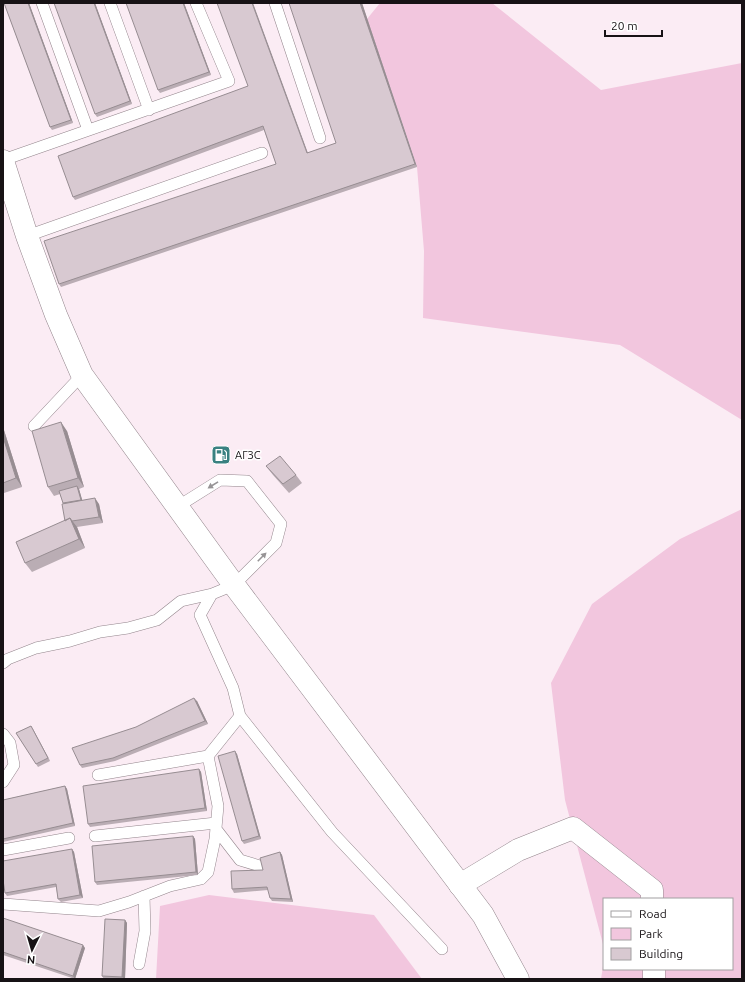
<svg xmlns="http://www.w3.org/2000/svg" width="745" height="982" font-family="Ubuntu,sans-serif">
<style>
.green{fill:#f2c6de}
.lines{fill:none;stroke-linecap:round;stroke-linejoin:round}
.lane-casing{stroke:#93858c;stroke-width:12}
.street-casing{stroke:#93858c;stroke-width:23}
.secondary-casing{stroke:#93858c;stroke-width:23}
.lane{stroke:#fff;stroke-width:11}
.street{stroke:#fff;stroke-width:22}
.secondary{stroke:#fff;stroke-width:22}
.wall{fill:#baadb4}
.shaded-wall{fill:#978d92}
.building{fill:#d8c9d1;stroke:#978d92}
.oneway{fill:#979496}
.labels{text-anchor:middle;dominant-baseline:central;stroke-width:3;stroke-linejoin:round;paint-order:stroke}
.poi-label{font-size:11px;fill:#171215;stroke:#fff;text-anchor:start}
</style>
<rect width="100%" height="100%" fill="#fbecf4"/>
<path class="green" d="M380 3H492L601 90 742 63V420L620 345 423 318 424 251 417 167 367 19Z
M742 509V979H601L604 960V969H732V899H604V948L565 800 551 683 592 604 680 539Z
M209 895 374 915 422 979H156L160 906Z"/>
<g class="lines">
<g class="lane-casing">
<path id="lane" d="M42 3 88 130
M110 3 149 110
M275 3 320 138
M3 160 229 81 196 3
M27 236 262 153
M34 426 82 375
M3 663 8 659 36 648 70 641 100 632 128 628 157 620 181 601 212 594 234 585 276 543 281 524 247 481 220 480 177 507
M240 716 332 832 442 949
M3 734 10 743 14 765 3 782
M98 775 208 756 240 716 233 688 200 615 212 594
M216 829 240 860 263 867
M95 836 216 823
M3 850 69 838
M3 904 99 911 129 902 170 886 201 879 208 872 215 839 218 806 208 756
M139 964 145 931 144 896"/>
</g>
<g class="street-casing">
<path id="street" d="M460 885 518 850 573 828 652 890V899
M654 979V969"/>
</g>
<g class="secondary-casing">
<path id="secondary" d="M3 161 27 236 56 315 82 375 234 585 483 915 518 979"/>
</g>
<use href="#lane" class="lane"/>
<use href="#street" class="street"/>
<use href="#secondary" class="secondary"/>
</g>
<path class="wall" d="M4 3H29L73 123 52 130 50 127Z
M95 3 132 104 97 117 95 114Z
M184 3 211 75 160 93 158 90Z
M362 3 417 167 61 287 59 284 276 164 264 130 75 200 73 197 248 86 308 153 336 143Z
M3 427 22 487 4 493 3 491Z
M67 431 84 487 79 489 82 500 99 504 103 523 77 527 85 548 32 572 25 563 65 521 63 503 60 494 54 496 48 487Z
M266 466 296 475 302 483 289 493 273 475Z
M197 701 208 724 115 761 82 768 80 765Z
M31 726 50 761 38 767 16 733Z
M237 754 261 839 244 844 242 841Z
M199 769 201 772 207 811 90 827 88 824Z
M65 786 67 789 75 826 3 842V800Z
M193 836 195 839 198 875 97 885 95 882Z
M72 849 74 852 83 898 61 902 58 899 56 887 7 896 5 893Z
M280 852 282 855 293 902 272 901 270 898 268 890 234 893 232 889 263 870Z
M3 918 85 948 75 979 3 955Z
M125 920 127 923 125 979H104L102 976Z"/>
<path class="shaded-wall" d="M28 3H29L73 123 71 120Z
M94 3H95L132 104 130 101Z
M183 3H184L211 75 209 72Z
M252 3H253L309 156 307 153Z
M360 3H362L417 167 415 164Z
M61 422 67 431 84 487 78 478Z
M3 427 22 487 16 478 3 437Z
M77 486 79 489 84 506 82 503Z
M95 498 99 504 103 523 99 517Z
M70 518 77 527 85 548 79 539Z
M194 698 197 701 208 724 205 721Z
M31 726 33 729 50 761 48 758Z
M235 751 237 754 261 839 259 836Z
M199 769 201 772 207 811 205 808Z
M65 786 67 789 75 826 73 823Z
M193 836 195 839 198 875 196 872Z
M72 849 74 852 83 898 80 895Z
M280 852 282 855 293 902 291 899Z
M125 920 127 923 125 979H124L122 977Z
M83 945 85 948 75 979 73 976Z"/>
<path class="building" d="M4 3H28L71 120 50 127Z
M54 3H94L130 101 95 114Z
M126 3H183L209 72 158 90Z
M217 3H252L307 153 336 143 289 3H360L415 164 59 284 44 241 276 164 263 126 73 197 58 156 248 86Z
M61 422 78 478 48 487 32 431Z
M3 437 16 478 3 483Z
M280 456 296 475 283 484 266 466Z
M77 486 81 500 63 503 59 491Z
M95 498 99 517 72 521 70 518 65 521 62 504Z
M70 518 79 539 25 563 16 542Z
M194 698 205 721 113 758 80 765 72 748 136 727Z
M31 726 48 758 36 764 16 733Z
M235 751 259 836 242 841 218 756Z
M199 769 205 808 88 824 83 786Z
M65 786 73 823 3 839V800Z
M193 836 196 872 95 882 92 846Z
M72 849 80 895 58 899 56 884 5 893 3 880V861Z
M280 852 291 899 270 898 267 887 232 889 231 871 263 870 260 858Z
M3 918 83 945 73 976 3 952Z
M105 919 125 920 122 977 102 976Z"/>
<defs><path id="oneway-solid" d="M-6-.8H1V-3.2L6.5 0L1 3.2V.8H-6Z"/></defs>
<g class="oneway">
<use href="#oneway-solid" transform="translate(213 485) rotate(148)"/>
<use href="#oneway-solid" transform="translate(262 557) rotate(-45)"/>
</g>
<defs>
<g id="fuel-square" transform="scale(1)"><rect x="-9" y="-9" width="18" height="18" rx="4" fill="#398181" stroke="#fff"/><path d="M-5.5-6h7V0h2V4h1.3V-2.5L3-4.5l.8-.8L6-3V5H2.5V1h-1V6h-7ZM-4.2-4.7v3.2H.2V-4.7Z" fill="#fff"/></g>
</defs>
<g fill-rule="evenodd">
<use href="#fuel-square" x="221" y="455"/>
</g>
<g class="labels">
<g class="poi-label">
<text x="235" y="455">АГЗС</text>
</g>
</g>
<rect width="745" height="982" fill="none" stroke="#171215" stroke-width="8"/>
<rect x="603" y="898" width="130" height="72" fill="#ffffff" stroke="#a2a0a1"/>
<rect x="611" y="911" width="20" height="6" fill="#ffffff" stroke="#a2a0a1"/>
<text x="639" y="918" font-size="12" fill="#171215">Road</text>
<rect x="611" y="928" width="20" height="12" fill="#f2c6de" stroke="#a2a0a1"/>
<text x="639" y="938" font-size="12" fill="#171215">Park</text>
<rect x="611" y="948" width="20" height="12" fill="#d8c9d1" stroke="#a2a0a1"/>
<text x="639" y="958" font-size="12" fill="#171215">Building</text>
<g transform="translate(32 950) rotate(185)" stroke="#ffffff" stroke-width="3" paint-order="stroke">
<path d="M0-3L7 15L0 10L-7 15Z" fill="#171215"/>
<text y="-6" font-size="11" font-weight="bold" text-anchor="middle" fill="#171215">N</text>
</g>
<path d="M605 30v6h57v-6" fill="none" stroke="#171215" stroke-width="2"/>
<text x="611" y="30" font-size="12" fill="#171215" stroke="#ffffff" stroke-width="3" paint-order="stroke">20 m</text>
</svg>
